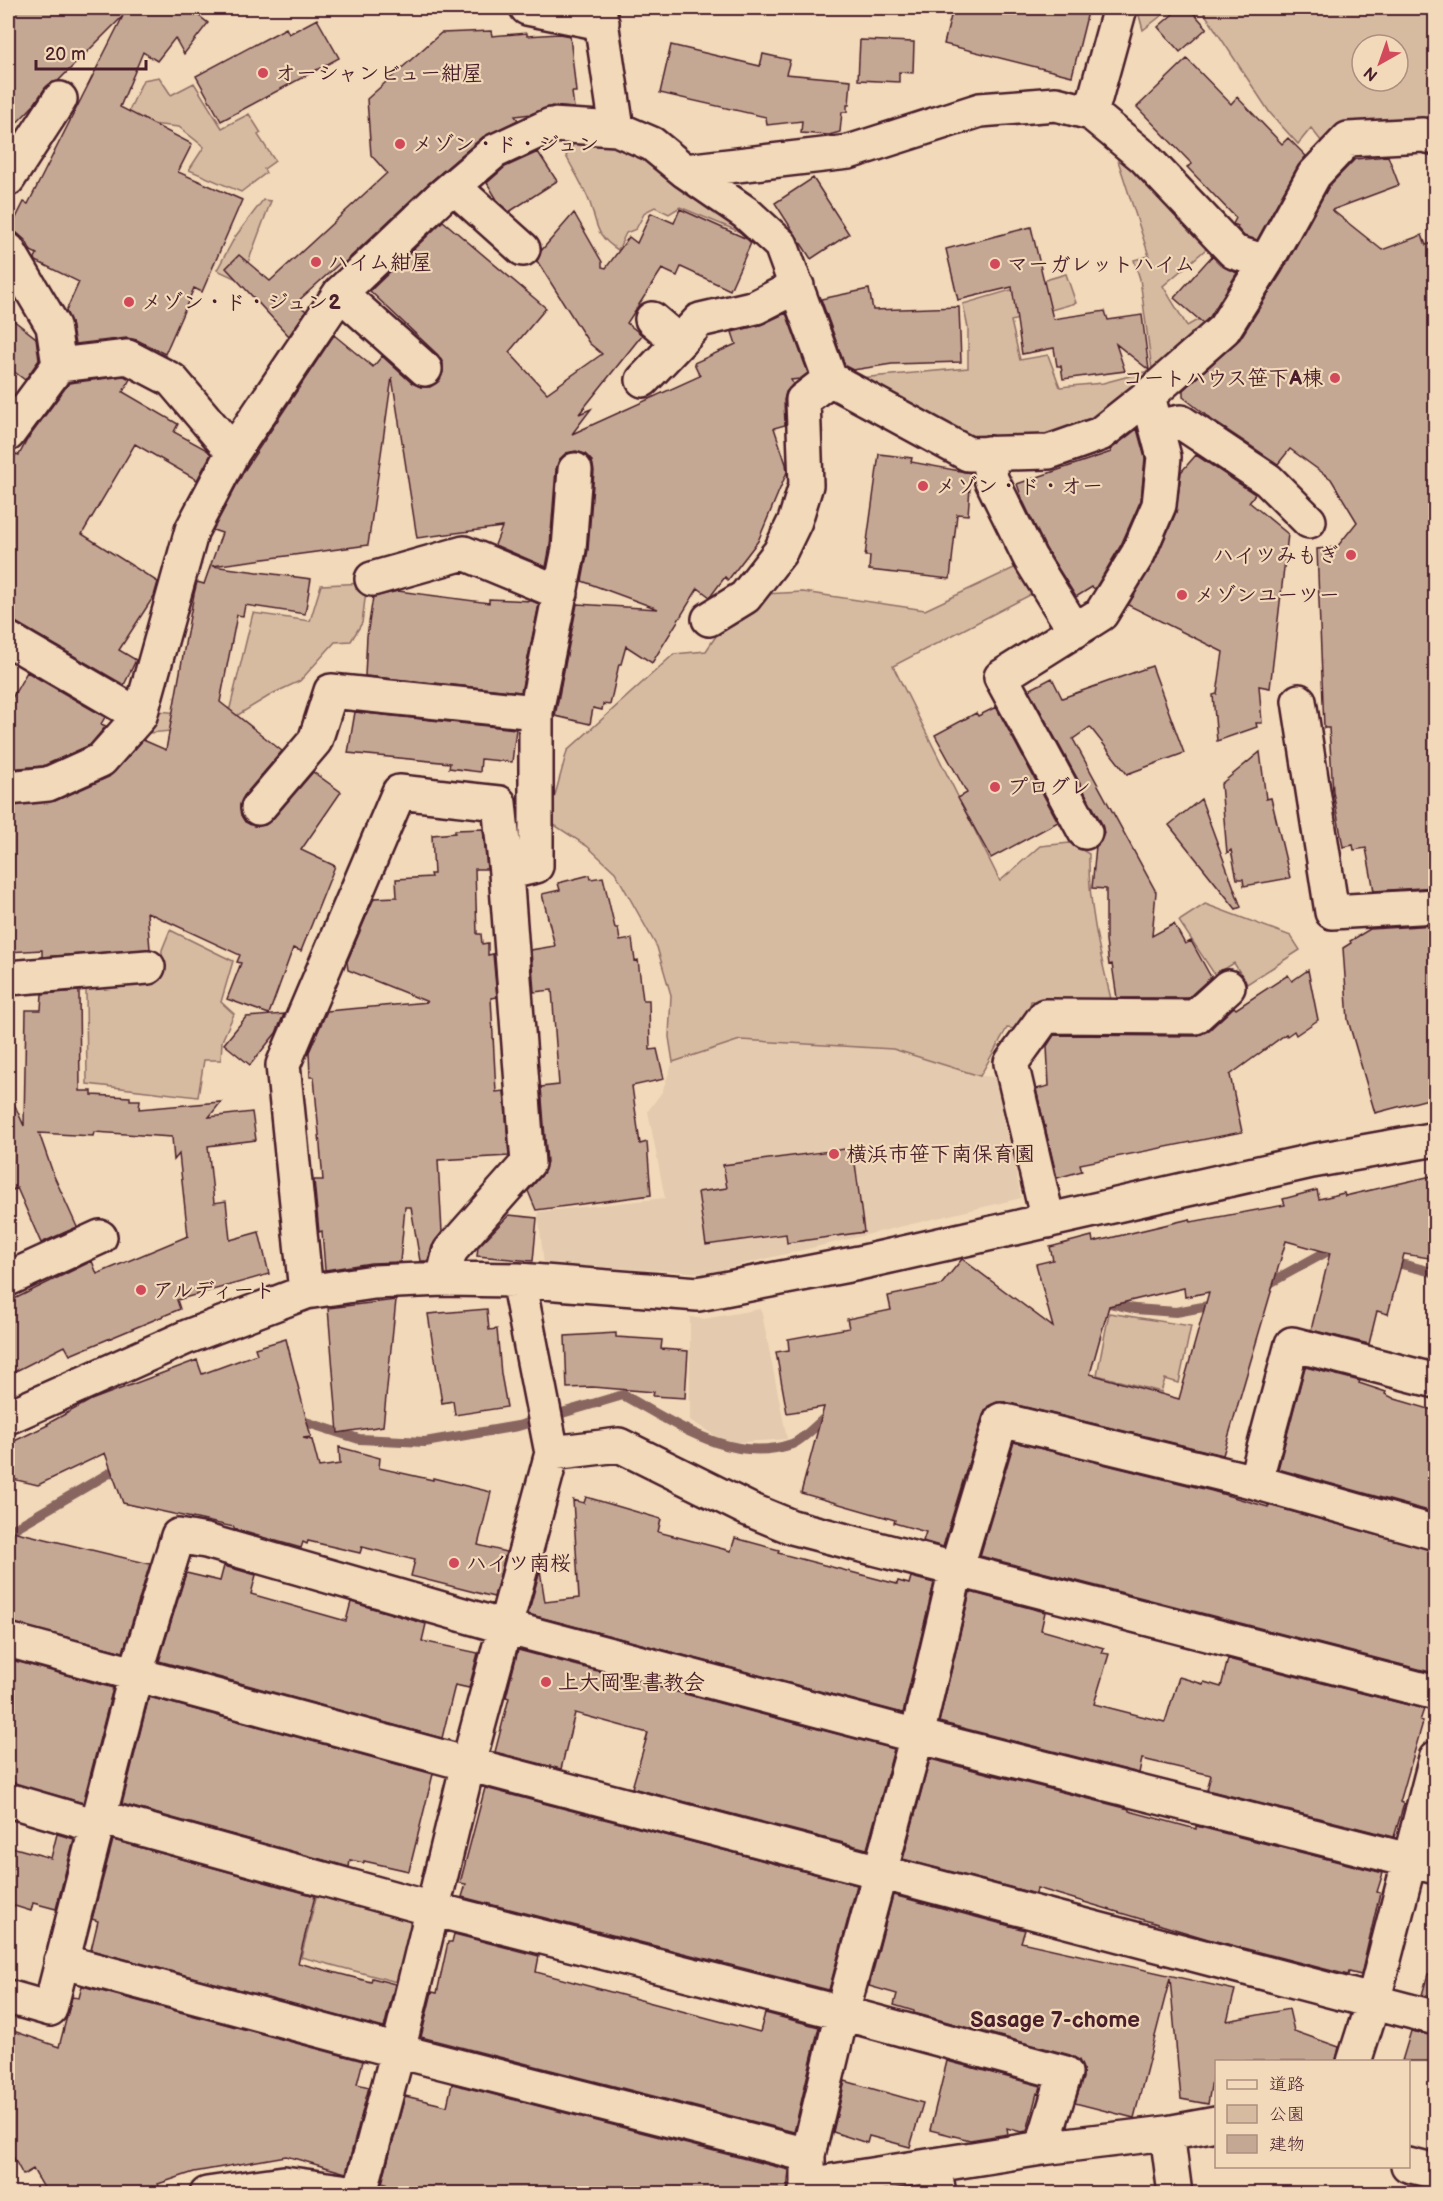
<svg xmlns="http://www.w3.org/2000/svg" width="1443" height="2201" font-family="'Balsamiq Sans','Klee One',sans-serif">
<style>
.built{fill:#e4caae}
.green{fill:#d6bba1;stroke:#906d66;stroke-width:1.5;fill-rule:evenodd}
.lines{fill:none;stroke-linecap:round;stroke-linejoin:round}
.stream{stroke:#896560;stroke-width:10}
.building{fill:#c5a894;stroke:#4a1f2b;stroke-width:1.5;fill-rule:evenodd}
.minor-casing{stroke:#4a1f2b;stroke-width:38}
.minor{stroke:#f1d9b9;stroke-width:33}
.poi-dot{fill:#d1495b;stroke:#f1d9b9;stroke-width:2}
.labels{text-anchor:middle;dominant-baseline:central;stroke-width:4.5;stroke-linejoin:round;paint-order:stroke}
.poi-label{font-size:21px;font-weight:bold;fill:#4a1f2b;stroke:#f1d9b9;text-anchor:start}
.neighbourhood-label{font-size:22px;font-weight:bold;fill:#4a1f2b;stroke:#f1d9b9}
</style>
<rect width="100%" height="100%" fill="#f1d9b9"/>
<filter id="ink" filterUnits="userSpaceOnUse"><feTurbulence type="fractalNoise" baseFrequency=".0167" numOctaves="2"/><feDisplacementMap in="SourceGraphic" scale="12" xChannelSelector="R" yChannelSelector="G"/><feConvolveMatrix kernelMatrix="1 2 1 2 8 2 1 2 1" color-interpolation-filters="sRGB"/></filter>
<g filter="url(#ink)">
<path class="built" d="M740 1040 893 1049 980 1076 997 1077 1021 1198 706 1273 544 1264 538 1212 665 1198 648 1111 662 1092 673 1062Z
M761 1309 787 1439 727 1443 690 1420V1317L704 1319Z"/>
<path class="green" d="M1137 8H1171L1143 30Z
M1201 8H1435V128L1325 146 1311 128 1298 144 1270 113ZM1362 45H1398V81H1362Z
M159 77 171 95 194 83 222 128 249 114 261 133 258 135 275 161 264 169 266 173 241 192 189 170 204 147 179 127 151 124 73 235 143 80Z
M1111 139 1212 244 1163 286 1187 326 1217 309 1222 318 1107 411 1037 443H971L848 379 968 368V328L963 304 1066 274 1076 303 1011 321 1020 360 1048 355 1060 387 1103 383 1152 370 1140 279 1134 260 1149 256Z
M626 142 745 227 740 232 680 207 669 214 655 207 645 212 636 229 626 233 618 250C595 235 598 226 590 203 584 187 574 171 566 156L574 143Z
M263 200 271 201 241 281 217 270 235 237Z
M1016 567 1032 594 893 666 1000 881 1040 846 1070 843 1089 854C1088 904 1099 950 1111 999L1031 1001 1025 1030 1007 1028 980 1076 893 1049 740 1040 673 1062 669 1037 671 995 657 947 615 872 587 846 548 821 567 751 674 654 706 651 724 624 763 594 803 592 925 610Z
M367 583 362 623 351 641 335 642 300 681 274 693 228 721 191 729 150 733 157 711 193 714 230 708 253 613 310 621 321 585Z
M1205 904 1291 936 1300 950 1247 984 1234 963 1215 975 1179 921Z
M170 930 233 961 221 1002 234 1014 222 1041 221 1060H204L198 1097 87 1084 86 989 161 980 162 950Z
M1109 1313 1191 1326 1179 1383 1165 1379 1161 1392 1097 1375Z
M318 1890 402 1913 412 1925 397 1982 301 1957Z"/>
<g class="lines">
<path class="stream" d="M1390 1261 1436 1273
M1264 1286 1337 1246
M1101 1305 1109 1303 1135 1309 1176 1312 1219 1304
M296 1419 359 1439 425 1442 518 1426 623 1395C673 1422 731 1465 792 1444 803 1440 821 1421 831 1412
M8 1532 113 1471 125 1466"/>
</g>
<path class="building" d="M24 8H198L194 12 208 23 184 54 175 38 157 61 143 52 120 107 192 144 178 172 242 200 202 292 194 288 165 354 137 340 127 338 75 344 71 323 66 311 79 282 36 261 35 258 37 254 31 251 26 241 17 233 9 232 24 202 28 204 123 16 58 81 51 83 45 88 33 106 8 132V15Z
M953 8H1089L1072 76 944 44Z
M1180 8H1189L1207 28 1180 52 1158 27Z
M317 19 339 58 221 121 196 76 286 28 289 34Z
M491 31 492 36 527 33V36L559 34 570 36 576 92H572L574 108 552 106 531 114 515 116 518 120 483 137 429 183 342 265 340 263 296 303 306 311 289 336 226 268 239 255 270 281 387 173 371 155 367 99 441 33Z
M860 40 914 42 913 73 899 72V82L858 80Z
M671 45 760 66 763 54 790 60 786 74 851 80 849 105H847V112H842L840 132 829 135 801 133 802 121 767 125 766 117 660 93Z
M1187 59 1231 104 1237 97 1282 144 1288 138 1306 156 1298 166 1257 240 1244 236 1237 228 1238 226 1233 224 1236 218 1187 167 1192 164 1137 107Z
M538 152 557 181 509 212 499 203 487 183 505 167Z
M1388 156 1399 185 1332 210 1382 250 1422 235 1426 245 1436 242V887L1374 891 1366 848 1354 850 1353 845 1343 847 1333 792 1329 728H1324L1317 549 1337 547 1357 522 1331 479 1290 449 1278 464 1212 420 1183 397V390L1240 339 1282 272 1329 186 1355 159Z
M813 178 849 234 811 259 775 203Z
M680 209 747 239 751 243 730 290 681 267 677 276 662 269 627 323 642 335 579 414 591 409 572 434 700 376 694 363 736 344 732 332 760 325 786 313 808 373 800 379 791 380 793 384 786 392 784 400 785 425 774 428 786 464 787 472 758 541 728 580 725 577 710 597 698 588 652 663 626 646 621 664H619L610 705 603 704 602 710 593 708 590 724 555 716 577 604 658 609 582 581 588 550 594 471 592 461 585 454 576 451 566 453 559 460 556 469 550 546 546 567 495 545 502 527 417 538 392 377 368 545 212 566 311 579 305 614 245 605 243 616 237 615 220 702 282 751 244 796 240 805 241 815 245 822 254 826 265 825 272 820 313 772 341 792 301 850 335 866 301 951 293 948 269 1014 227 999 241 963 237 962 240 955 147 912 150 949 42 957V950L8 952V806L55 801 109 777 143 740 166 750 194 594 197 582 204 584 222 533 213 530 244 471 334 335 373 367 382 356 412 383 421 387H430L439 381 443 372V363L438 355 370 291 443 221 546 308 509 352 547 393 602 354 589 343 537 261 541 251 574 213 602 262V267L606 268 629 237 637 243 651 213 674 223Z
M1031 227 1053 319 1105 311 1108 320 1142 315 1149 370 1116 344 1125 371 1063 379 1061 366H1057L1054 348 1022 354 1012 287 958 300 946 249Z
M1212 256 1221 265 1237 273 1210 317 1203 323 1174 298Z
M869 289 873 310 959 307 961 362 892 364 853 370 845 366 821 299Z
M8 316 36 338 39 360 25 380 8 367Z
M124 376 130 379 123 392 178 424 174 432 207 450 211 454 197 480 135 444 82 534 158 582 154 596 119 650 136 660 124 685 17 623 8 620V470L16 454 19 455 27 440 69 383Z
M1137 429 1145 458 1141 500 1121 545 1095 589 1092 587 1076 597 1046 549 1023 501 1017 484 1111 452 1110 450Z
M879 454 912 458 911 462 971 473 968 515 957 514 950 579 869 570 870 556H865Z
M1196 455 1255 494 1249 502 1288 534 1270 688 1259 686 1262 723H1256L1257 727 1217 741 1213 695 1217 694 1223 652 1128 605 1155 561 1176 512 1181 472Z
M398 591 489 603V599L532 601 539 604 521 692 365 676 367 636 373 597Z
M1152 666 1184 753 1127 774 1090 727 1073 739 1156 892 1152 936 1174 924 1185 944 1191 941 1211 977 1188 998H1117L1112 964 1109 965 1106 941V889L1092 888 1096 846 1101 841 1104 833 1102 824 1029 690 1052 678 1062 698Z
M27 672 105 717 101 724 106 726 90 745 43 766 8 769V705Z
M996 707 1058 822 991 858 958 798 967 793 935 735 976 713 978 716Z
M355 712 516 729 512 762 481 759 480 772 449 768 450 763 348 753Z
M1260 752 1266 799 1271 798 1290 878 1244 886 1243 879H1237L1231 850 1227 853 1221 784Z
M1201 799 1241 907 1236 909 1169 825Z
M483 829 487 869H475L477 934H481L482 944 488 943V955L493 954 497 997 491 998 496 1092 504 1091 509 1156 438 1160 442 1232 432 1246 428 1261H420L411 1207H405L400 1262 371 1263 325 1270 322 1231 319 1232 314 1180H323L314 1077H310L309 1052 327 1011 428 1002 348 970 347 962 374 898 397 897 396 879 431 877 430 874H434L432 835 455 833V830Z
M590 875 591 879 603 877 615 928H618L620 941 632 939 635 961 638 960 643 1000H649L650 1050 657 1049 664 1079 632 1086 640 1144 647 1142 651 1195 536 1210 528 1191 542 1175 547 1162 541 1087 559 1085 552 990 534 992 531 950 555 946 542 894 560 890 558 883Z
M1436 925V1097L1375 1113 1348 1020 1343 948 1351 943 1350 941 1370 929Z
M1308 970 1318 1020 1296 1035 1294 1031 1287 1036 1286 1034 1230 1075 1242 1132 1080 1164 1082 1171 1057 1178 1036 1089 1049 1086 1047 1046 1054 1035 1196 1036 1208 1031 1234 1007 1236 1009 1288 975 1292 981Z
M79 991 80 1091H92V1095L130 1097V1100H140L139 1109 221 1102 209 1117 252 1112 256 1140 208 1146 214 1203 226 1201 230 1240 259 1232 269 1274 177 1300 180 1309 70 1355 65 1346 8 1375V1302L92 1261 97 1274 188 1236 179 1154 174 1160 172 1137 94 1132 93 1136 39 1133 54 1176 77 1227 41 1243 17 1188 8 1192V1090L24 1126 26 1010H41L42 994Z
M284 1014 276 1033 250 1065 224 1044 246 1017Z
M853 1148 864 1232 787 1243 786 1234 706 1245 698 1192 727 1188 723 1165Z
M1436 1175V1224L1429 1258 1404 1254 1388 1314 1377 1311 1369 1344 1311 1330 1330 1253 1286 1241 1223 1455 1005 1402H997L988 1406 983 1415 943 1547 923 1541 926 1532 894 1523 895 1520 801 1493 824 1407 787 1413 776 1352 789 1350 788 1339 849 1328 847 1319 891 1310 888 1296 941 1285 962 1259 1053 1327 1036 1264 1053 1260 1050 1247 1092 1236 1093 1242 1190 1219 1191 1222 1285 1205 1283 1199 1317 1190 1319 1199 1344 1193 1345 1196ZM1184 1288 1185 1297 1209 1292 1179 1399 1090 1374 1109 1306Z
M509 1215 537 1218 533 1261 477 1256 478 1247Z
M396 1300 383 1426 338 1433 328 1308Z
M487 1309 489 1330 497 1329 501 1374 507 1407 455 1415 453 1401 442 1403 428 1314Z
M616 1333V1337L662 1340 661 1349 688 1351 685 1398 653 1396 654 1392 592 1387 567 1388 565 1336Z
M286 1339 311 1437 303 1438 312 1440 319 1467 340 1464 339 1447 380 1458 379 1468 433 1480V1478L491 1492 478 1545 506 1552 494 1597 411 1576 415 1560 362 1547 360 1553 308 1541 307 1544 303 1542 301 1548 234 1529V1527L123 1503 105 1453 38 1485 8 1478V1444L48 1425 47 1424 91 1400 197 1360 202 1374 257 1354 255 1348Z
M1305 1367 1360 1381 1359 1383 1386 1392 1385 1394 1395 1399 1436 1411V1513L1278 1469Z
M1014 1442 1212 1491 1268 1507V1505L1436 1551 1434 1673 980 1556Z
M586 1497 661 1519 658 1532 731 1551 735 1538 779 1550 778 1553 897 1584 898 1581 909 1584 911 1577 934 1583 903 1713 528 1614 540 1570 545 1602 579 1598 573 1500 584 1503Z
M8 1530 150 1564 123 1652 8 1622Z
M224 1566 256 1575 251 1594 346 1621 351 1602 426 1624 422 1641 478 1653 469 1688 455 1685 442 1738 159 1661 186 1573 220 1581Z
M970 1592 1045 1612 1041 1630 1104 1648 1102 1653 1109 1654 1094 1704 1165 1722 1179 1677 1203 1684 1204 1682 1221 1687 1228 1659 1424 1709 1420 1721 1423 1722 1400 1802 1404 1804 1394 1837 1207 1790 1211 1775 1142 1759 1139 1773 939 1722Z
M518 1650 894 1749 867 1849 632 1788 648 1733 575 1713 561 1769 495 1752 509 1698 506 1697Z
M8 1659 113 1688 83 1803 8 1782Z
M149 1697 433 1774 409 1871 364 1861V1863L350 1860 349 1867 122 1804Z
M930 1759 1129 1809V1811L1196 1829V1826L1383 1873 1377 1892 1380 1893 1361 1975 1349 1972 1348 1975 1208 1939 1037 1888 1036 1894 903 1859Z
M485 1788 857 1885 829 1990 462 1897 466 1884 460 1883Z
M57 1834 74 1839 56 1909 33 1903 31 1911 8 1904V1846L51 1858Z
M113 1840 315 1896 298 1963 371 1982 372 1978 395 1984 384 2028 91 1950 98 1921 92 1919Z
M893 1895 1025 1930 1021 1942 1235 1990 1227 2021 1289 2009 1294 2031 1339 2047 1336 2061H1215L1208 2104 1181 2099 1170 1978 1134 2118 1075 2103 1083 2078V2069L1079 2060 1070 2055 914 2013V2011L894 2005 897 1994 869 1986Z
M454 1934 539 1956 536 1972 760 2032 765 2013 819 2027 794 2132 421 2037 432 1992 437 1993 448 1942H452Z
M1428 1974 1436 1975V1998L1422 1995Z
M82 1986 363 2061 357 2084 369 2087 346 2173 286 2156 194 2172 158 2184 160 2188 144 2193H47L33 2169 23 2175 8 2147V2029L59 2047 72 1997 79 1998Z
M1411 2031 1436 2036V2061H1402Z
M947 2061 1041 2086 1039 2094 1037 2093 1027 2131 1021 2132 1007 2128 1008 2134 970 2140 930 2130Z
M845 2081 923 2103 910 2147 869 2136 867 2143 833 2132Z
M452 2084 789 2170 787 2193H416L386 2186V2184L382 2183 405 2096 447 2106Z"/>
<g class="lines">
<g class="minor-casing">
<path id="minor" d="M527 8 602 23
M599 8 617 129 652 144 685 171 746 213 781 245 830 379 803 400 806 485 795 521 780 552 745 597 709 619
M1091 113 1120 8
M685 171 849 152 980 110 1056 104 1091 113 1144 157 1234 252 1266 262
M8 179 60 99
M454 187 523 249
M8 250 53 326 59 365
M340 293 425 369
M652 319 679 342
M830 379 968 454 1049 452 1100 434 1148 396
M643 380 700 320 756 307 797 286
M1156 427 1181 422 1268 480 1309 521
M8 434 59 365 128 357 172 380 233 452
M988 453 991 479 1030 558 1075 631
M372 579 464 553 561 593
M8 639 140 716
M1299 701 1332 912 1436 906
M8 788 48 784 101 760 140 716 192 530 233 452 340 293 441 197 495 151 551 125 617 129
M258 808 315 741 331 691 536 712
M1085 832 1001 677 1101 614 1138 554 1159 505 1164 457 1148 396 1224 329 1266 262 1314 175 1348 139 1423 135 1436 138
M8 978 148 967
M1048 1221 1011 1063 1045 1016 1195 1017 1228 987
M8 1279 100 1237
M443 1279 450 1251 528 1163 506 873 536 866V712L569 549 575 470
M306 1292 283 1065 399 792 499 803 506 873
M8 1417 187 1337 306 1292 374 1282 443 1279 518 1280 698 1294 859 1263 1312 1161 1436 1139
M552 1453 619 1445 748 1509 792 1527 1436 1693
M1255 1482 1292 1344 1436 1381
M8 1640 468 1764 1436 2018
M8 1800 97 1826
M99 1817 432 1909 842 2013 1065 2073 1042 2148
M61 1961 398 2051 808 2155
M8 1997 50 2009 136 1673 178 1536 206 1541 505 1627 917 1736 1436 1867
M1354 2062 1373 2002 1436 1758
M1167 2133 1175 2194
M934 2165 939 2194
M1408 2165 1436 2172
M808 2185 1042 2148 1167 2133 1216 2124
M360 2193 398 2051 468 1764 552 1453 518 1280
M207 2194 284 2183 363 2194
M805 2194 808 2185V2155L842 2013 917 1736 956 1570 1001 1420 1255 1482 1436 1533"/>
</g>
<use href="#minor" class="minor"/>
</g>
</g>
<g class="poi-dot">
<circle cx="263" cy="73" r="6"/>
<circle cx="400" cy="144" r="6"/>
<circle cx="316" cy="262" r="6"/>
<circle cx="995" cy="264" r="6"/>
<circle cx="129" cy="302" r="6"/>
<circle cx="1335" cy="378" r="6"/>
<circle cx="923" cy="486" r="6"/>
<circle cx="1351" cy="555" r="6"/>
<circle cx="1182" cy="595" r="6"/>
<circle cx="995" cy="787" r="6"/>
<circle cx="834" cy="1154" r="6"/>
<circle cx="141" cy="1290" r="6"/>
<circle cx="454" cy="1563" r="6"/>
<circle cx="546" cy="1682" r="6"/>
</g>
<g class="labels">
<g class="poi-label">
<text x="275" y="73">オーシャンビュー紺屋</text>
<text x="412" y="144">メゾン・ド・ジュン</text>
<text x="328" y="262">ハイム紺屋</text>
<text x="1007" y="264">マーガレットハイム</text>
<text x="141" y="302">メゾン・ド・ジュン2</text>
<text x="1323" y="378" text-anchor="end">コートハウス笹下A棟</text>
<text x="935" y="486">メゾン・ド・オー</text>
<text x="1339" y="555" text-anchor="end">ハイツみもぎ</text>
<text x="1194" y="595">メゾンユーツー</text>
<text x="1007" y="787">プログレ</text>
<text x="846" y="1154">横浜市笹下南保育園</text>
<text x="153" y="1290">アルディート</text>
<text x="466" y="1563">ハイツ南桜</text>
<text x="558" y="1682">上大岡聖書教会</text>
</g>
<g class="neighbourhood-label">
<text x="1055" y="2020">Sasage 7-chome</text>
</g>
</g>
<rect width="1443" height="2201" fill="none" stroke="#f1d9b9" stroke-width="30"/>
<rect x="15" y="15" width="1413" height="2171" fill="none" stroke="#4a1f2b" stroke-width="2" filter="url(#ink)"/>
<rect x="1215" y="2060" width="195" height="108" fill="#f1d9b9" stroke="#ae8f80" stroke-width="1.5"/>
<rect x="1227" y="2080" width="30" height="9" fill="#f1d9b9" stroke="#ae8f80" stroke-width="1.5"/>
<text x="1269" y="2090" font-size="18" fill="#4a1f2b">道路</text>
<rect x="1227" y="2105" width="30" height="18" fill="#d6bba1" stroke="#ae8f80" stroke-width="1.5"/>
<text x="1269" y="2120" font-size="18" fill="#4a1f2b">公園</text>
<rect x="1227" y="2135" width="30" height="18" fill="#c5a894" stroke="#ae8f80" stroke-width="1.5"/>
<text x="1269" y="2150" font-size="18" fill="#4a1f2b">建物</text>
<g transform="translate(1380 63) rotate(220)"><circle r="28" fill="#f1d9b9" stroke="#ae8f80" stroke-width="1.5"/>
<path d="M0-4.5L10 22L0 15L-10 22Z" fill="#d1495b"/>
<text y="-9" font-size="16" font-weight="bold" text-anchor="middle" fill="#4a1f2b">N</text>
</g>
<path d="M36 60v9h110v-9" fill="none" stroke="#4a1f2b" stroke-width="3"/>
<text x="45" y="60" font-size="18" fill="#4a1f2b" stroke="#f1d9b9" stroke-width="4.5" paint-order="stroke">20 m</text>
</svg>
